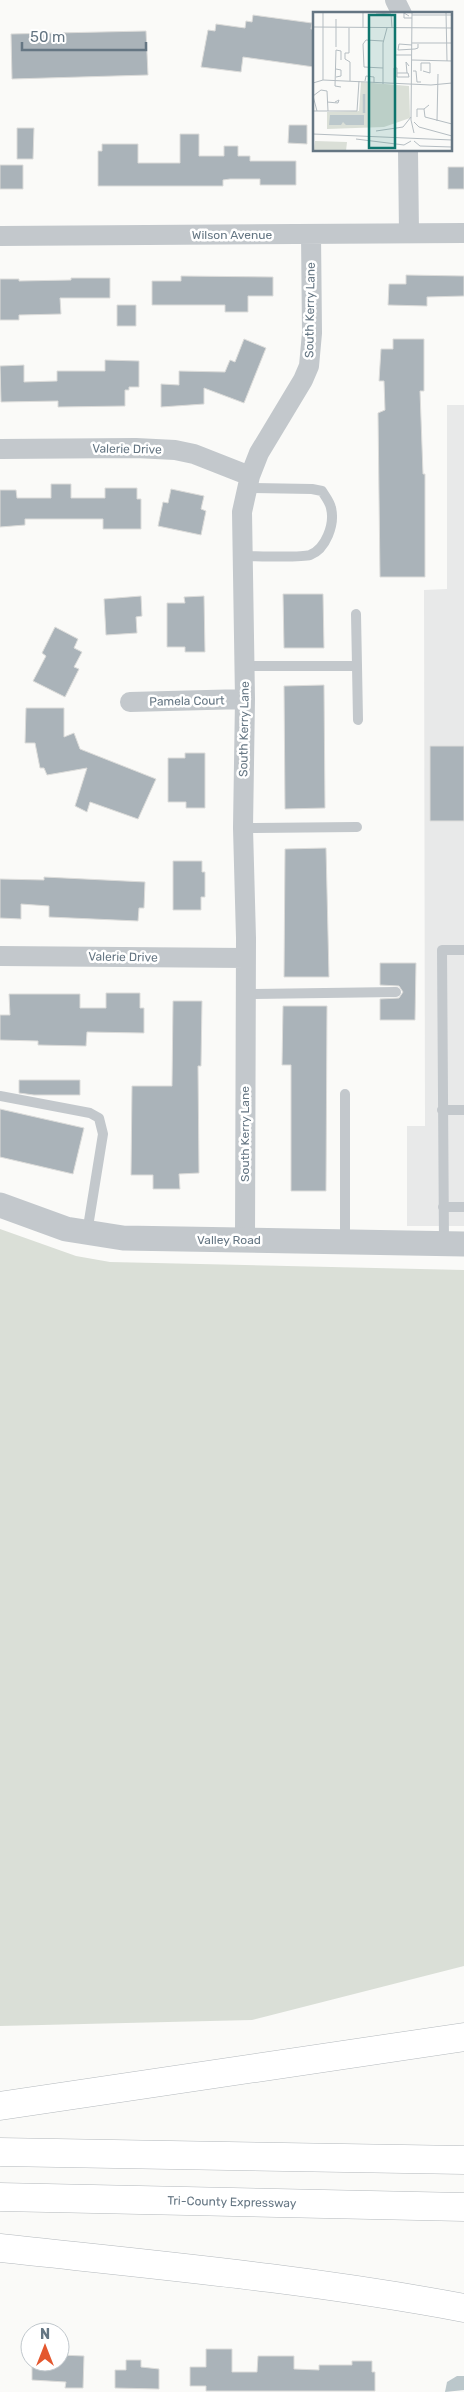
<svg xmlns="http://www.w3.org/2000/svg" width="464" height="2392" font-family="Rubik,sans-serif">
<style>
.built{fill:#e8e9e9}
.green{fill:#dadfd7}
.water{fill:#bbc7cb}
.building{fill:#aab3b9;stroke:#dcdcda}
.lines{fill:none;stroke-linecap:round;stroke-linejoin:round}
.motorway-casing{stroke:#b4b9bd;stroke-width:29}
.service{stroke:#c3c8cc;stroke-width:10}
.minor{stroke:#c3c8cc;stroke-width:20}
.tertiary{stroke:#c3c8cc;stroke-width:25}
.motorway{stroke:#fff;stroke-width:28}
.labels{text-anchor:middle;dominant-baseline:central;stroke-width:5;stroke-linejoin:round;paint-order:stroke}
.street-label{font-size:12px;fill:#657683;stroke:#fff}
.inset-river{fill:none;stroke:#bbc7cb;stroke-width:2.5}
.inset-road{fill:none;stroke:#b5bdc2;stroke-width:1}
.view{fill:#0f766e;fill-opacity:0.15;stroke:#0f766e;stroke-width:2.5}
.inset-edge{fill:none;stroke:#657683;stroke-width:2.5}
</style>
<rect width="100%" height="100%" fill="#fafaf8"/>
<path class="built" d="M447 405H464V1226H407V1126H425L424 590 447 589Z"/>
<path class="green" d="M0 1229 76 1256 110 1262 464 1270V1966L252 2020 0 2026Z"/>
<path class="water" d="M457 2376H464V2390L445 2392 447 2382Z"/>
<path class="building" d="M253 15 312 23 311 29H314V67L243 57 241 72 201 67 208 30 215 31 216 24 245 28 246 21 252 22Z
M146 31 148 75 12 79 11 34Z
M289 125H307V144L288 143Z
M17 128H34L33 159H17Z
M180 134H199V156H224V146H238V156H250V161H296V185H260V179H230L223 180V186H98V151H102V144H138V163H180Z
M0 165H23V189H0Z
M448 167H464V189H448Z
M406 275 464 276V296L427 297V306L388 305 389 284H406Z
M181 276 273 277V296H248V312H225V305H152V281H181Z
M71 278H110V298H60L61 314 19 315V320H0V279H19V281L71 280Z
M117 305H136V326H117Z
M244 339 266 348 244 403 204 388V404L161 407V384L179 385V371L225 372 230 360 235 362Z
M393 339H424V391H420L423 474H425V577H380L378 413 385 410 384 381H379L381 349H393Z
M105 360 139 361V387H129V390H125V406L58 407V401L1 402 0 366 24 365V382L57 381V371H105Z
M51 484H71V498H105V488H137V499H141V529H103V519H25V525L0 527V490H16L17 498H51Z
M171 489 204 496 201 509 206 511 201 535 158 526 163 502 168 503Z
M283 594H323L324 648H284Z
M141 596 142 616 136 617 137 633 106 635 104 599Z
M204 596 205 652H185V647H167V603H185L184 597Z
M55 627 78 639 74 648 82 652 74 667 79 669 65 697 33 681 46 656 42 653Z
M324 685 325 808 285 809 284 686Z
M26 708H64V737L74 733 80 749 156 779 138 819 90 802 87 812 75 806 87 768 47 775 44 768H40L35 743H25Z
M430 746H464V821H430Z
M185 753H205V808H186V802H168V758H185Z
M326 848 329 977H284L285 849Z
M173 861H202V872H205V897H201V910H173Z
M44 877 145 882 144 908H139L138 921 49 917V906L21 904V919L0 918V879L44 880Z
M380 963H416L415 1020H380V999L399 998 403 992 399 986 380 985Z
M106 993H140V1008H144V1033L87 1032 86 1046 38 1045V1041L0 1040V1015H10L9 994H80V1008H106Z
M173 1001H202L201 1066H198L199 1173 179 1174 180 1189H153V1175H131L132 1086H172Z
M283 1006H327L326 1191H291V1065H282Z
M19 1080H80V1095H34L19 1093Z
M0 1109 84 1128 73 1174 0 1157Z
M206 2349H232V2372H257L258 2356H294V2369L319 2370V2365H352V2361H372V2372H375V2391H206V2386H190V2367H206Z
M60 2355 84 2356 83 2388H65L66 2382 32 2380V2362H60Z
M126 2360H141V2367L159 2369V2389L115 2388V2370H126Z"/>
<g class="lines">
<g class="motorway-casing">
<g id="motorway">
<path d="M0 2106 464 2037"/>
<path d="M0 2152 464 2160"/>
<path id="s1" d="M0 2197 464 2207"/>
<path d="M0 2248C155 2265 310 2279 464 2308"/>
</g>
</g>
<path class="service" d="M243 556C255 556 301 558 310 555 326 549 335 524 331 508 330 502 325 496 322 491L312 489 247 488
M245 666H357L356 614
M357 666 358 720
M243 828 357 827
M245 994 396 992
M0 1096 90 1113 99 1118 103 1134 87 1233
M442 1110H464
M443 1207H464
M345 1242V1094
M444 1243 442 950H464"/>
<path class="minor" d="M395 0 402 14
M408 150 409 233
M0 236 464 233
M0 449 136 448 175 450 194 454 250 476
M130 702 245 699
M0 956 245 958
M245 1240 246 938 243 828 245 699 242 512 250 476 259 453 303 380 309 366 312 333 311 234"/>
<path class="tertiary" d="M0 1205 66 1229 123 1238 464 1244"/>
<use href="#motorway" class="motorway"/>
</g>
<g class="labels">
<g class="street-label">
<text x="232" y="235">Wilson Avenue</text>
<text transform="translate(310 310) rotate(-89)">South Kerry Lane</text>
<text transform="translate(127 449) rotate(1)">Valerie Drive</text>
<text transform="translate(187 701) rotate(-1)">Pamela Court</text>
<text transform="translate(244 729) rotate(-89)">South Kerry Lane</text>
<text transform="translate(123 957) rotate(1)">Valerie Drive</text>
<text transform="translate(245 1134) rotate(-90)">South Kerry Lane</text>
<text x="229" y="1240">Valley Road</text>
<text stroke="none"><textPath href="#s1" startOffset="232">Tri-County Expressway</textPath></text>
</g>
</g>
<g transform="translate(313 12)">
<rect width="139" height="139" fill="#fafaf8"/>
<path d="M48 70 96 74 97 106 71 115 14 117V100L46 99ZM2 129 34 130 33 139H1Z" fill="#dadfd7"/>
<path d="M51 103V113H33L30 110 28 113H16L17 103Z" fill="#bbc7cb"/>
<path class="inset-river" d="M51 101V82"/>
<path class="inset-road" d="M10 0V68M50 0V16M99 0 98 108 101 121M133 0 134 49M63 1 78 2 79 16M99 3H139M96 4 91 1V6H99M23 7V35M0 15 139 16M36 16V41H32V47L37 50V69M99 31H139M99 33 86 32 85 38 102 37 105 36V32M82 43H99M28 48V39L23 38 22 74 28 75M99 48 139 49M70 56 51 55 50 32 53 28 70 29M100 59H103L104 70H108M108 59V51H117V61L110 59M94 61 93 50 96 54M23 65 28 64V58L23 57M52 69 53 64 61 65V71M0 71 10 68 118 73 139 71M70 72V31L74 16M81 72V56H84V65H96L95 61H84M0 84 8 78 14 79 15 99M0 84 4 99M14 90 25 91 26 88 22 90M111 97 112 105 139 112M0 99H44L46 69M104 105V97H111L116 93M124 109 125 62M101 110 106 115 139 124M63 119 90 115 98 105M0 122 139 128M43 127 91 133 98 129M101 129 107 134 139 135M48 139H69"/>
<path class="view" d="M56 3H82V136H56Z"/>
<rect width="139" height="139" class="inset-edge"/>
</g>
<g transform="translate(45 2347)"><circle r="24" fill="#ffffff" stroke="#c1c8cd"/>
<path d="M0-4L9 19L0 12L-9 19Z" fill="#e4572e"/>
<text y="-8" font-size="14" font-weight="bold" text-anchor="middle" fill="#657683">N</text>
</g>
<path d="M22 42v8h124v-8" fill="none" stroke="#657683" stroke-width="2.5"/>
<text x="30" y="42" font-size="15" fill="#657683" stroke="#ffffff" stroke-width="4" paint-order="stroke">50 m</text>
</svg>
